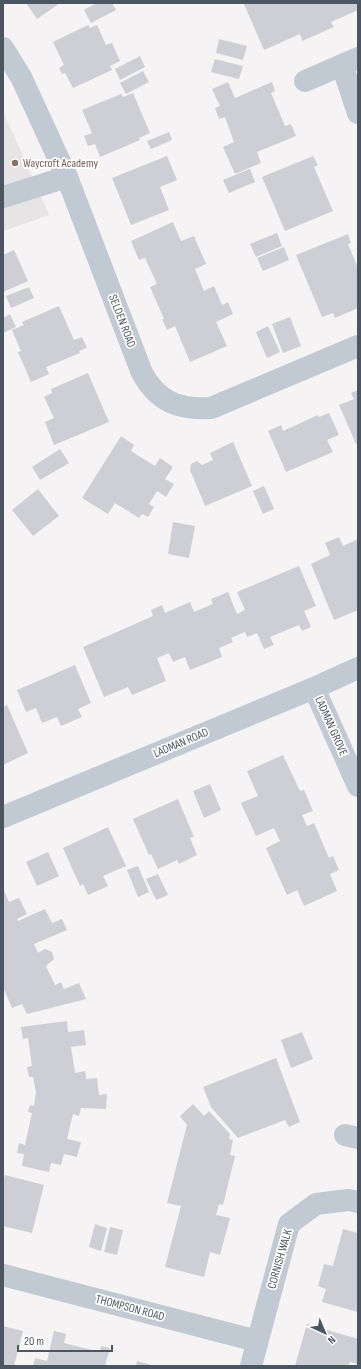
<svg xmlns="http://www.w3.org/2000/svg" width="361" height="1369" font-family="'Sofia Sans Condensed',sans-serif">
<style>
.education{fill:#e6e4e5}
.building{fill:#cdcfd5}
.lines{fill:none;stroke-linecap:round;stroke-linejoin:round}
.minor{stroke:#c1cad2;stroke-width:22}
.education-dot{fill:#8d6e63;stroke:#fff;stroke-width:1.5}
.labels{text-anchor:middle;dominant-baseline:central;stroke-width:3.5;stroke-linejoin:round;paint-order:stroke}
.education-label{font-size:12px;fill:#785e54;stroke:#fff;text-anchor:start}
.street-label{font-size:12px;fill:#4a5661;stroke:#fff}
</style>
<rect width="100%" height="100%" fill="#f5f3f3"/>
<path class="education" d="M3 111 49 215 3 231Z"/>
<path class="building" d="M26 3H60L37 19Z
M97 3H112L116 10 91 23 84 10Z
M247 3H358V10L331 22 334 27 302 41 300 34 264 50 244 4Z
M88 25 90 28 97 25 106 45 112 43 120 61 110 66 112 70 73 88 65 73 62 74 59 68 64 65 53 42Z
M219 39 247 46 243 60 216 53Z
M140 56 145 67 120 80 115 69Z
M215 59 243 66 239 79 211 72Z
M143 71 149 82 126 94 120 83Z
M228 82 235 98 272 82 275 91 271 93 285 126 291 124 296 136 257 152 261 163 235 174 223 147 234 142 225 117 219 119 215 108 220 106 212 89Z
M133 93 150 133 139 138 140 140 100 157 95 144 88 146 84 136 92 133 82 110 121 94 123 97Z
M169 132 172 140 151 149 147 141Z
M167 156 177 180 160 187 169 210 131 225 112 178Z
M313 156 318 165 314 167 333 211 285 231 262 177Z
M250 169 255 182 229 193 223 180Z
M173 222 181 241 194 236 206 264 195 269 204 291 214 286 222 305 228 302 233 314 216 322 227 346 190 362 175 326 167 330 162 319H164L150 287 157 284 145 258 139 260 131 241Z
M277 233 282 246 256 257 250 244Z
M348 234 351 243 348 244 358 268V308L335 318 333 313 322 317 296 255Z
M284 247 289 260 263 271 257 258Z
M14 250 28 281 3 292V255Z
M29 287 34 298 11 308 6 296Z
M59 306 74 340 82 337 87 348 79 351 80 353 46 367 49 374 31 382 18 352 21 351 12 330 24 325 22 322Z
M10 314 16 327 3 333V318Z
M290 317 301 346 283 353 272 324Z
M268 326 280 352 267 358 256 332Z
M88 373 109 422 54 445 45 422 54 418 44 397 52 393 51 389Z
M358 390V443L356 444 339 405 354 399 351 393Z
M329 413 339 435 327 440 333 452 286 472 268 431 281 425 283 431 318 415 319 417Z
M121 436 134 445 131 451 155 466 160 458 173 467 165 479 174 484 166 497 157 491 149 504 154 507 148 517 142 514 139 518 115 503 108 514 82 498Z
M233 442 252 486 205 506 190 470 191 464 197 461 202 465 213 460 210 453Z
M60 449 69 463 40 480 32 467Z
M264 486 274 509 263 514 253 491Z
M38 489 59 516 33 536 12 510Z
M173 522 195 526 189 558 168 554Z
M339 537 343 546 358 539V610L334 620 311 564 330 555 325 543Z
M299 566 316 606 304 611 311 627 302 631 299 625 270 637 274 645 264 649 257 633 247 637 245 632 231 638 233 642 219 648 222 657 190 670 185 657 173 662 169 653 157 658 166 681 132 695 128 687 104 697 83 647 153 616 151 610 162 605 165 613 190 602 194 612 213 604 211 599 228 592 237 614 245 610 237 592Z
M75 665 91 703 78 709 82 717 61 726 57 717 42 723 36 708 26 712 17 690Z
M7 705 28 753 3 765V707Z
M283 755 300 791 304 790 313 811 302 815 307 826 314 823 329 858 333 856 339 870 330 874 337 891 304 906 297 890 287 895 266 848 280 841 274 828 256 836 241 803 258 796 247 771Z
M210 784 221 810 204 818 193 791Z
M178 799 194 837 190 838 197 855 179 864 177 860 158 869 151 854 149 855 133 819Z
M108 827 126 866 103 876 108 886 88 895 83 884 80 886 63 848Z
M48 852 59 876 37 886 26 862Z
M138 866 149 892 138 897 127 870Z
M158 874 168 895 156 900 146 879Z
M3 888 9 902 19 898 27 914 17 919 18 921 45 909 52 923 62 919 67 930 34 944 38 953 45 949 52 952 54 959 46 966 55 985 61 982 64 989 79 983 86 999 27 1014 22 1004 12 1008 3 987Z
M67 1021 68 1032 84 1030 86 1045 71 1047 75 1073 85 1071 86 1079 97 1078 99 1095 107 1094 106 1109 81 1108 79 1116 73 1114 67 1139 81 1142 77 1157 64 1154 61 1165 51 1163 49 1172 22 1166 24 1154 17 1153 19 1143 25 1145 32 1113 28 1112 30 1105 34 1106 36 1092 33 1077H29L27 1067 32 1066 28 1038 23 1039 21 1027Z
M302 1032 313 1059 291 1068 281 1040Z
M276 1058 300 1122 289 1127 285 1120 238 1138 211 1107 203 1087Z
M193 1104 204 1116 209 1111 230 1134 229 1139 233 1140 230 1155 235 1156 223 1205 219 1204 216 1215 230 1218 220 1255 210 1252 204 1277 165 1267 181 1206 167 1203 187 1125 180 1116Z
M5 1175 44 1185 32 1233 3 1226V1183Z
M95 1224 107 1228 101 1251 89 1247Z
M110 1227 123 1230 117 1255 104 1252Z
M343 1229 358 1233V1312L322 1302 326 1289 318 1286 324 1264 333 1266Z
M307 1324 358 1339V1359L357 1364 350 1362 348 1366H295Z
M3 1326 23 1331 14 1366H3Z
M54 1331 66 1334 64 1343 100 1352 101 1346 110 1348 105 1366H33L35 1358 47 1361Z
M137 1361 155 1366H136Z"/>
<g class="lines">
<path class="minor" d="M3 48 21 77 67 177 142 373C158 402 179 410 211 408L358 346
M342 65 358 113
M305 81 358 58
M3 197 67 177
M314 688 358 786
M3 817 314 688 358 668
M345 1135 358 1138
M3 1275 257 1341
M251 1366 289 1224 316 1204 348 1200 358 1202"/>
</g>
<circle class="education-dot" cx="15" cy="163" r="4"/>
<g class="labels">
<g class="education-label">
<text x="23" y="163">Waycroft Academy</text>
</g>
<g class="street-label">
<text transform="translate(122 321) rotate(69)">SELDEN ROAD</text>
<text transform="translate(331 726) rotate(66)">LADMAN GROVE</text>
<text transform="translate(181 743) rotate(-23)">LADMAN ROAD</text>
<text transform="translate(280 1259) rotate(-74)">CORNISH WALK</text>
<text transform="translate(130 1308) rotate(15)">THOMPSON ROAD</text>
</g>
</g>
<rect width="361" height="1369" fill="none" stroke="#4a5661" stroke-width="8"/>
<g transform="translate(325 1333) rotate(136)" stroke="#ffffff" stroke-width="3" paint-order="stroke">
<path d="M0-3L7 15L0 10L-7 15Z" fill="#4a5661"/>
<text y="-6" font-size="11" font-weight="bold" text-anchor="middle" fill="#4a5661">N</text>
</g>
<path d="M18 1345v6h94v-6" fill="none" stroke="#4a5661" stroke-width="2"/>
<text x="24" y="1345" font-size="12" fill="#4a5661" stroke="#ffffff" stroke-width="3" paint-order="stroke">20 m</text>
</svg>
